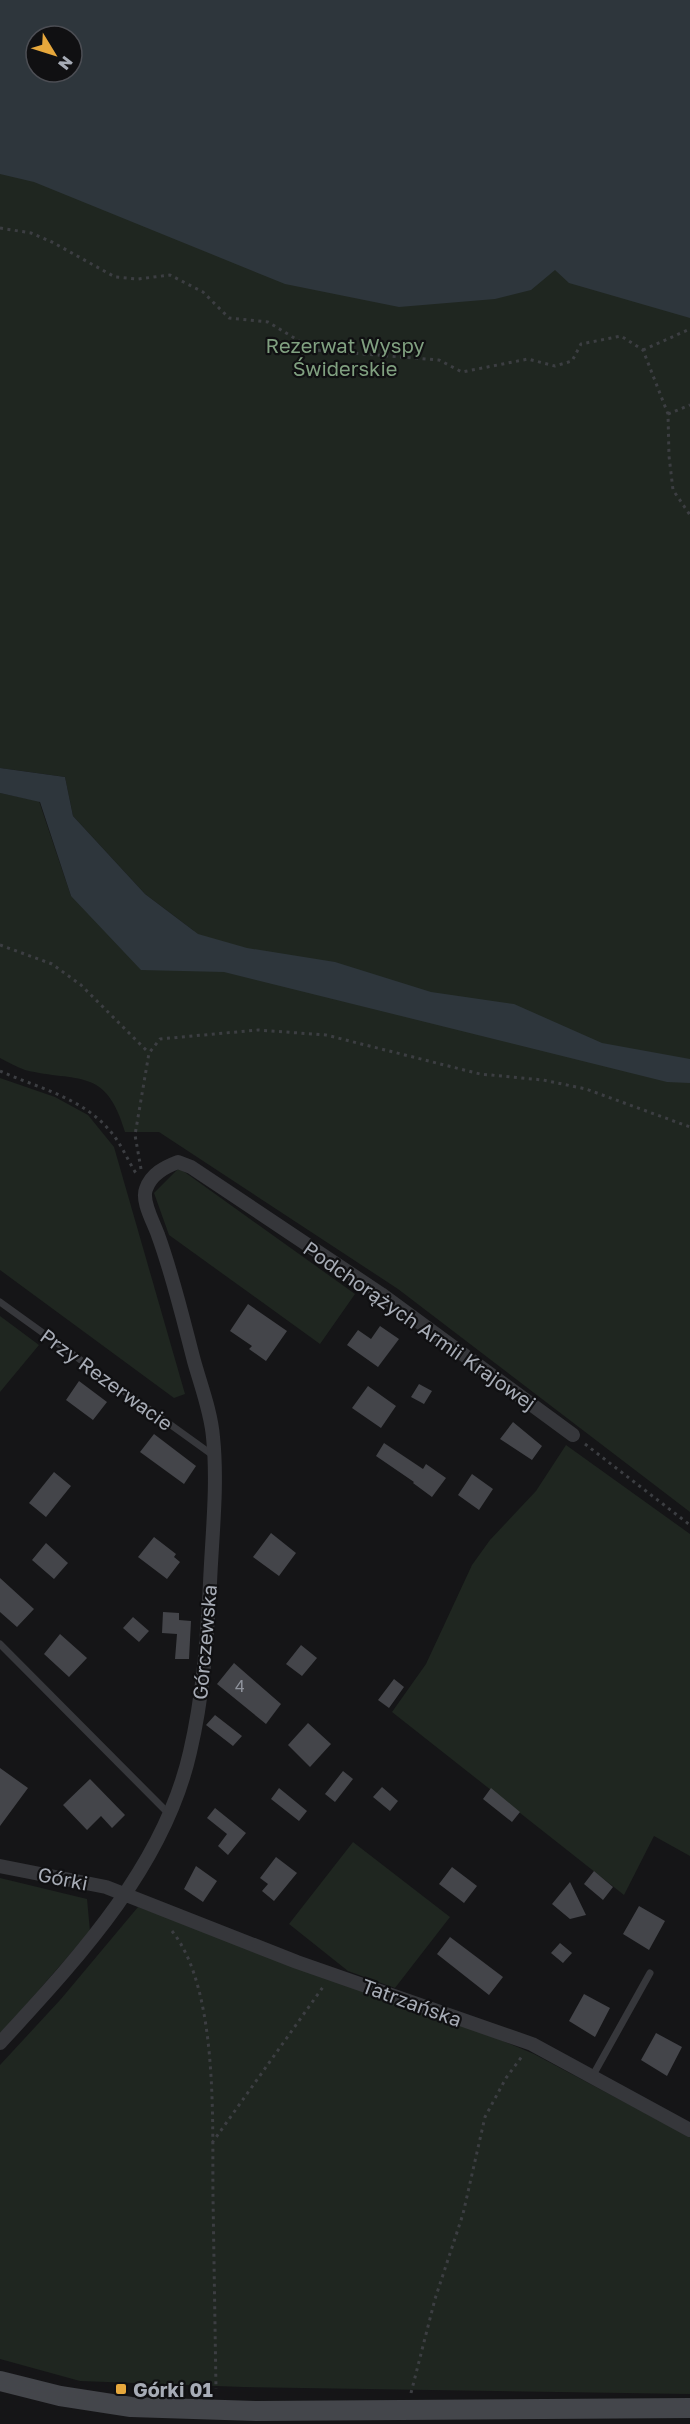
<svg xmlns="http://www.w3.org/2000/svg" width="690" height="2424" font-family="'Golos Text',sans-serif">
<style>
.green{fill:#1f2620;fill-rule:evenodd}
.water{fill:#2e363c;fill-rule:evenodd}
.building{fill:#44454a}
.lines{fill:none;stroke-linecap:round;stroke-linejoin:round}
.path{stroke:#3c3e42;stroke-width:3;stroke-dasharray:3 4.5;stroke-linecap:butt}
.lane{stroke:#36373b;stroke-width:7}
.street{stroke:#36373b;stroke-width:14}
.secondary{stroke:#44464b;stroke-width:20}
.poi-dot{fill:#e7a83c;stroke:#101012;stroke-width:2}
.labels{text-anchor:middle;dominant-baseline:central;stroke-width:4.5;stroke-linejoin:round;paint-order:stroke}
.number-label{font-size:16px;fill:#8e929b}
.park-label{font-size:20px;fill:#80a080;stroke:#101012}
.street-label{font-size:20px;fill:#a7acb6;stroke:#101012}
.poi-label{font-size:20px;font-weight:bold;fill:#a7acb6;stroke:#101012;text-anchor:start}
</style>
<rect width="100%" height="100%" fill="#151517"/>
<path class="green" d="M0 0H690V1512L398 1289 159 1132H125C106 1066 78 1083 25 1070 17 1067 8 1062 0 1058V793L39 801 71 896 194 931 145 894 73 816 65 777 0 768ZM36 36H72V72H36Z
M0 1078 55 1097 88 1115 114 1147 185 1394 174 1398 0 1270Z
M179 1168 355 1294 320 1344 169 1235 154 1193Z
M0 1316 39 1345 0 1392Z
M566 1445 690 1534V1856L654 1836 624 1895 392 1712 426 1664 472 1565 490 1540 536 1491Z
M353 1842 450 1917 395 1988 348 1971 289 1924Z
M0 1878 87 1899 90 1931 0 2035Z
M138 1907 458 2022 534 2054 690 2137V2394L243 2387 80 2381 0 2359V2065L61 1999Z"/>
<path class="water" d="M0 0H690V318L569 283 555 270 531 290 495 299 399 307 285 284 34 182 0 174ZM36 36H72V72H36Z
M0 768 65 777 73 816 145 894 198 934 247 948 335 962 431 992 514 1004 602 1043 690 1059V1083L667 1082 224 972 141 970 71 896 40 802 0 793Z"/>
<path class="building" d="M248 1304 287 1331 266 1361 249 1349 252 1346 230 1331Z
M380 1326 399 1339 378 1367 347 1345 358 1330 371 1339Z
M79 1381 107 1402 93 1420 66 1400Z
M419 1384 432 1391 424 1404 411 1397Z
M368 1386 396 1406 381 1428 352 1408Z
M513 1422 542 1446 532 1460 500 1439Z
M154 1434 196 1466 184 1484 140 1452Z
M384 1443 423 1469 426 1464 446 1478 432 1497 413 1483 414 1482 376 1456Z
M54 1472 71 1486 46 1517 29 1503Z
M472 1474 493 1489 479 1510 458 1495Z
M271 1533 296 1553 279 1576 253 1557Z
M154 1537 176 1554 174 1557 180 1562 167 1579 138 1557Z
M46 1543 68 1563 54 1579 32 1560Z
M0 1578 34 1609 17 1627 0 1612Z
M163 1612 179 1613V1620L191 1621 189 1659H175L177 1634 162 1633Z
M133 1617 149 1631 139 1642 123 1628Z
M60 1634 87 1658 69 1677 44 1654Z
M301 1645 317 1658 302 1676 286 1664Z
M234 1663 281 1704 266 1724 217 1684Z
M394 1679 404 1687 389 1708 378 1700Z
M215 1715 242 1736 233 1746 206 1725Z
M308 1723 331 1744 310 1767 288 1745Z
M0 1768 28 1788 0 1826Z
M343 1771 353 1779 335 1802 325 1794Z
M90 1779 125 1815 112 1828 101 1816 87 1830 63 1805Z
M382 1787 398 1801 390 1811 373 1797Z
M279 1788 307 1811 299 1821 271 1799Z
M491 1788 520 1812 512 1822 483 1799Z
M215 1808 246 1833 228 1855 218 1846 227 1834 207 1818Z
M276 1857 297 1873 274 1901 262 1891 268 1884 260 1878Z
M196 1866 217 1881 203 1902 184 1889Z
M452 1867 477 1886 464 1903 439 1884Z
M594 1871 613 1887 603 1900 584 1884Z
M570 1882 586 1915 570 1919 552 1904Z
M639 1906 665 1921 649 1950 623 1934Z
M450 1937 503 1977 489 1995 437 1954Z
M560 1943 572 1953 563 1963 551 1953Z
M584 1994 610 2008 595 2037 569 2021Z
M656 2033 682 2047 667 2076 641 2060Z"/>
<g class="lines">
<path class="path" d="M0 228 31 233 52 242 115 277 138 279 170 275 203 292 229 318 268 322 314 350 439 360 462 372 528 359 555 366 572 361 581 344 621 336 643 350 668 414 669 456 673 490 690 515
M643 350 690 329
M668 414 690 405
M0 945 52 964 81 985 149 1053
M0 1071C38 1088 83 1098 110 1131 121 1143 128 1161 137 1175
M141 1169 135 1135 149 1053 160 1039 258 1030 326 1035 480 1074 543 1080 586 1089 690 1127
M585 1444 690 1525
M172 1931C219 1990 212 2124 213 2197 214 2261 215 2325 216 2389
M212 2143 323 1987
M411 2393 435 2299 463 2214 485 2117 506 2078 523 2055"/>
<path class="lane" d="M0 1302 214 1456
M0 1644 169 1814
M592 2077 650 1973"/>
<path class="street" d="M0 1866 106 1887 297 1962 532 2044 690 2130
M0 2043C77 1959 164 1867 190 1752 203 1697 207 1640 210 1583 212 1535 218 1485 213 1437 211 1412 201 1386 194 1361 183 1319 173 1276 158 1235 154 1223 141 1201 146 1189 151 1174 165 1167 178 1162L191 1167 381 1294 573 1435"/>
<path class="secondary" d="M0 2381 60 2396 131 2407 256 2411 690 2408"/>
</g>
<rect class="poi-dot" x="115" y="2383" width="12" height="12" rx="3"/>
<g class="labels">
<g class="number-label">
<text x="240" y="1686">4</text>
</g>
<g class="park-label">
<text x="345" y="345">Rezerwat Wyspy<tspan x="345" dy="23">Świderskie</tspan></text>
</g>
<g class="street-label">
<text transform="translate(420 1325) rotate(35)">Podchorążych Armii Krajowej</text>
<text transform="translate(107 1379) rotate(36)">Przy Rezerwacie</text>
<text transform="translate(204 1642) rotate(-85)">Górczewska</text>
<text transform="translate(63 1878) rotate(11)">Górki</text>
<text transform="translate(412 2002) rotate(20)">Tatrzańska</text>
</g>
<g class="poi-label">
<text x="133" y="2389">Górki 01</text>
</g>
</g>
<g transform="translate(54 54) rotate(128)"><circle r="28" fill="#101012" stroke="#4c4e54" stroke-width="1.5"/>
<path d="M0-4.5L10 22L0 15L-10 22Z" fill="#e7a83c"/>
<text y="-9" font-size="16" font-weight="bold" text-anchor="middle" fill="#a7acb6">N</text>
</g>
</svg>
